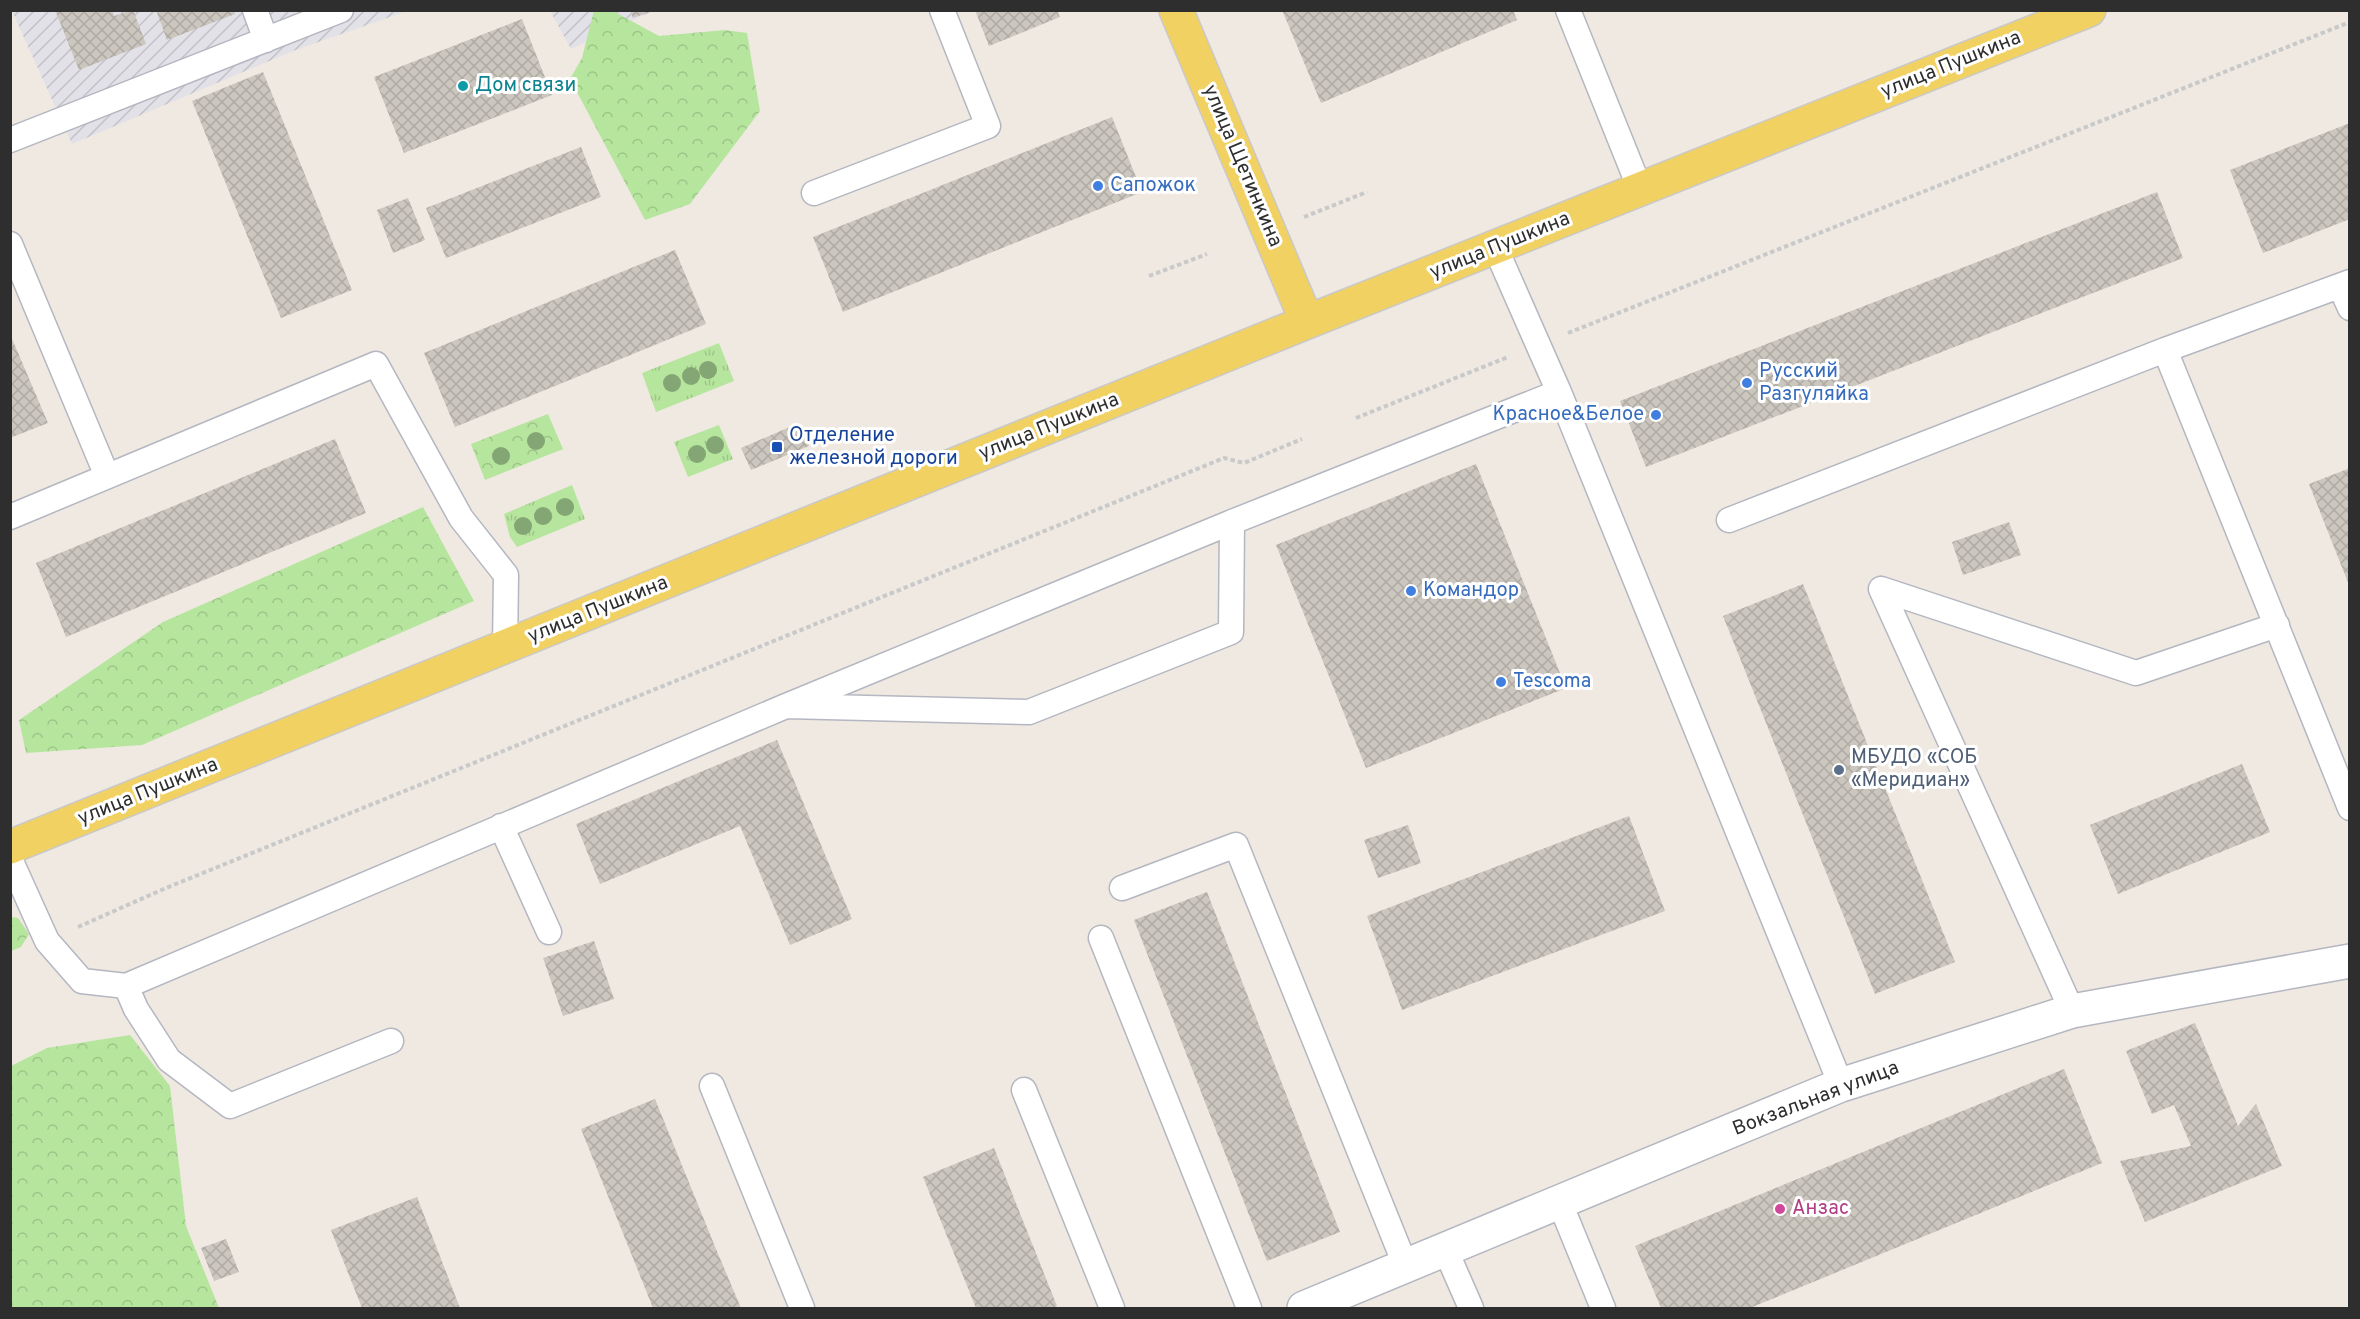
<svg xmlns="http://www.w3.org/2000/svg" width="2360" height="1319" font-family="Overpass,sans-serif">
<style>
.industrial{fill:url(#industrial-furrows)}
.grass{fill:url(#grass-tufts)}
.forest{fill:url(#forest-crowns)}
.building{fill:url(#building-cross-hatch)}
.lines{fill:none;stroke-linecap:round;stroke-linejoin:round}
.service-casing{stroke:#b4b7c1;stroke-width:27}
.minor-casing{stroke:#b4b7c1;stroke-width:36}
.primary-casing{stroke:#c9c9c9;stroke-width:36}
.path{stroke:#c9c9c9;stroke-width:4;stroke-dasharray:4.5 3;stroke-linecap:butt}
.service{stroke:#fff;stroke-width:24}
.minor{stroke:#fff;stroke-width:33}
.primary{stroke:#f2d163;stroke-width:33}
.tree{fill:#84a574}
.culture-dot{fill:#0f9aa8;stroke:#fff;stroke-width:2}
.shop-dot{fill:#3f7fe0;stroke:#fff;stroke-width:2}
.transit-dot{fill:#1a4fb4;stroke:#fff;stroke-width:2}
.service-dot{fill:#5c6f8a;stroke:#fff;stroke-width:2}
.hotel-dot{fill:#d1479c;stroke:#fff;stroke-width:2}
.labels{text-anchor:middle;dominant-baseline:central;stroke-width:6;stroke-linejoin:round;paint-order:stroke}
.street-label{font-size:20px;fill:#2e2e2e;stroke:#fff}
.culture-label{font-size:20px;fill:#0d838f;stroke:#fff;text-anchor:start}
.shop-label{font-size:20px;fill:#366cbe;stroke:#fff;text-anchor:start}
.transit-label{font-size:20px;fill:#164399;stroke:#fff;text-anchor:start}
.service-label{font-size:20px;fill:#4e5e75;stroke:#fff;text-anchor:start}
.hotel-label{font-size:20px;fill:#b23c85;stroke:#fff;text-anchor:start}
</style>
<defs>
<pattern id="industrial-furrows" width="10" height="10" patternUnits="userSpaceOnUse" patternTransform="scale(1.5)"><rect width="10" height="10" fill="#e3e1e8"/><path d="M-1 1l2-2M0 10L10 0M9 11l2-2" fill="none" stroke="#c3c1c7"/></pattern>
<pattern id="grass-tufts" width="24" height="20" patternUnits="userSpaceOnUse" patternTransform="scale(1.5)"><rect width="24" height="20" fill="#b6e59e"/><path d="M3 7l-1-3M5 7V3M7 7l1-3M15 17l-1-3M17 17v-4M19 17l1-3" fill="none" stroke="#9dc588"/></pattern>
<pattern id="forest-crowns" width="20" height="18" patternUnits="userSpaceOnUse" patternTransform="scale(1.5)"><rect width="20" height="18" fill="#b6e59e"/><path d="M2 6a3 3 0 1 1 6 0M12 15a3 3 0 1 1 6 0" fill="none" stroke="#9dc588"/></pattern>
<pattern id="building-cross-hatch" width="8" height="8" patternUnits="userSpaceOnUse" patternTransform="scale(1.5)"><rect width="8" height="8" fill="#cbc7bf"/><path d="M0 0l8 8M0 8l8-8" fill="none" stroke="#afaba4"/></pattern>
</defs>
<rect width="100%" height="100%" fill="#efe9e1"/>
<path class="industrial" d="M12 11H407L293 51 72 144Z
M550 11H653L571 49Z"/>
<path class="grass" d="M719 343 734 381 656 412 642 373Z
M719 425 733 459 688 477 674 442Z
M572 485 585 519 517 547 510 537 504 514Z"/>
<path class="forest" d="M594 10 613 11 659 36 725 30 747 33 760 111 690 204 645 220 570 79 582 58Z
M548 414 563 449 485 480 471 444Z
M423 507 474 601 142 745 26 753 19 720 163 622Z
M11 917 18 918 29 934 21 947 11 951Z
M130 1035 170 1086 186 1226 219 1308H11V1066L47 1048Z"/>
<path class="building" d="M55 10H112L114 16 133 10 146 44 79 70Z
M156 10H234L235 14 167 40Z
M630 10H652V11L633 18Z
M975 10H1057L1060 17 989 46Z
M1282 10H1513L1517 20 1321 103Z
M522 19 552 95 404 153 374 77Z
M263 72 352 290 281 318 192 101Z
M1112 117 1142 192 843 312 813 237Z
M2350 123V219L2263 253 2230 170Z
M581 147 601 197 446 258 426 208Z
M2157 192 2183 258 1646 467 1620 401Z
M408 198 425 240 393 253 377 210Z
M675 250 706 324 455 427 424 353Z
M10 334 48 423 10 438Z
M799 423 809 446 751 470 741 448Z
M335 439 366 513 66 637 36 563Z
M1476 464 1566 688 1366 768 1276 545Z
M2350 468V585H2349L2309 484Z
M2009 522 2021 555 1963 575 1952 542Z
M1803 584 1955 962 1875 994 1723 616Z
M777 740 852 919 790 945 740 826 600 884 576 824Z
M2242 764 2270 832 2118 894 2090 825Z
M1629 816 1665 911 1402 1010 1367 916Z
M1408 825 1421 863 1378 878 1364 840Z
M1207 892 1340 1232 1267 1261 1134 920Z
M594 941 614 999 563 1016 543 958Z
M2195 1023 2238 1126 2256 1104 2282 1166 2145 1222 2120 1161 2191 1146 2174 1105 2152 1114 2126 1051Z
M2064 1069 2102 1163 1750 1308H1661L1635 1246Z
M655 1099 716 1249 741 1308H653L581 1129Z
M994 1148 1057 1306 1052 1308H976L923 1177Z
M417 1197 460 1308H362L331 1230Z
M226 1239 239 1272 214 1281 201 1248Z"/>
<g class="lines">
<g class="service-casing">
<path id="service" d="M255 10 266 40
M1568 10 1640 189
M10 140 341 10
M814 193 988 126 942 10
M10 244 107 476
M1495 247 1559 392 1841 1085
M2350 282 2165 350 2350 808
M2340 286 2350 308
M10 517 376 364 461 518 506 575 505 648
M1729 520 2165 350
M1232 522 1559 392
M1881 589 2072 1011
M1881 589 2136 673 2277 625
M501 826 549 932
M10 859 47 941 82 981 126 986 136 1009 169 1060 230 1106 391 1041
M1122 888 1236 845 1406 1267
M1101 938 1249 1308
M126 986 786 706 1029 712 1231 632 1232 522 786 706
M712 1086 802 1308
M1024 1090 1112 1308
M1560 1203 1603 1308
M1446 1251 1471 1308"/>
</g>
<g class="minor-casing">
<path id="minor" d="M1304 1308 1841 1085 2072 1011 2350 961"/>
</g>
<g class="primary-casing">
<path id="primary" d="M1176 10 1307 322
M10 847 1307 322 2089 10"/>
</g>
<path class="path" d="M1304 217 1367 192
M1149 276 1207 254
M1568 333 2350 22
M1356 418 1508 357
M78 927 166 888 1224 458 1244 463 1302 439"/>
<use href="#service" class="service"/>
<use href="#minor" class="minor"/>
<use href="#primary" class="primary"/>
</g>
<g class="tree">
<circle cx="708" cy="370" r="9"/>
<circle cx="691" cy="376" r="9"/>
<circle cx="672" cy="383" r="9"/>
<circle cx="536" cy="441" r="9"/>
<circle cx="715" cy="445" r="9"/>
<circle cx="697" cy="454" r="9"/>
<circle cx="501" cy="456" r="9"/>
<circle cx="565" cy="507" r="9"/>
<circle cx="543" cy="516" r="9"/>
<circle cx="523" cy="526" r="9"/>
</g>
<circle class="culture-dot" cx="463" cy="86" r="6"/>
<g class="shop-dot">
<circle cx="1098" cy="186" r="6"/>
<circle cx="1747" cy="383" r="6"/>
<circle cx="1656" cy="415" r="6"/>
<circle cx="1411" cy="591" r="6"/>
<circle cx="1501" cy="682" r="6"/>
</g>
<rect class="transit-dot" x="771" y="441" width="12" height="12" rx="3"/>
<circle class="service-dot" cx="1839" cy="770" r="6"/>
<circle class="hotel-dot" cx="1780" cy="1209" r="6"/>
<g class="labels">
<g class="street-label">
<text transform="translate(1951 65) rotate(-22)">улица Пушкина</text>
<text transform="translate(1242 166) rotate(67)">улица Щетинкина</text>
<text transform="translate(1500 246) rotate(-22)">улица Пушкина</text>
<text transform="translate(1049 427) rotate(-22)">улица Пушкина</text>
<text transform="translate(598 610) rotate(-22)">улица Пушкина</text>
<text transform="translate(148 792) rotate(-22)">улица Пушкина</text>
<text transform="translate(1816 1099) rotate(-21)">Вокзальная улица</text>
</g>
<g class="culture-label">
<text x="475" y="86">Дом связи</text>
</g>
<g class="shop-label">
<text x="1110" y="186">Сапожок</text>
<text x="1759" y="372">Русский<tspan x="1759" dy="23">Разгуляйка</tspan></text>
<text x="1644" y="415" text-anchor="end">Красное&amp;Белое</text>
<text x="1423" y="591">Командор</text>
<text x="1513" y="682">Tescoma</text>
</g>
<g class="transit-label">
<text x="789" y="436">Отделение<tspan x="789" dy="23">железной дороги</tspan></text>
</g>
<g class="service-label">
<text x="1851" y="758">МБУДО «СОБ<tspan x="1851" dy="23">«Меридиан»</tspan></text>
</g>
<g class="hotel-label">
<text x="1792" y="1209">Анзас</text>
</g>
</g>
<rect width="2360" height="1319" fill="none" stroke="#2e2e2e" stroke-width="24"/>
</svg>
